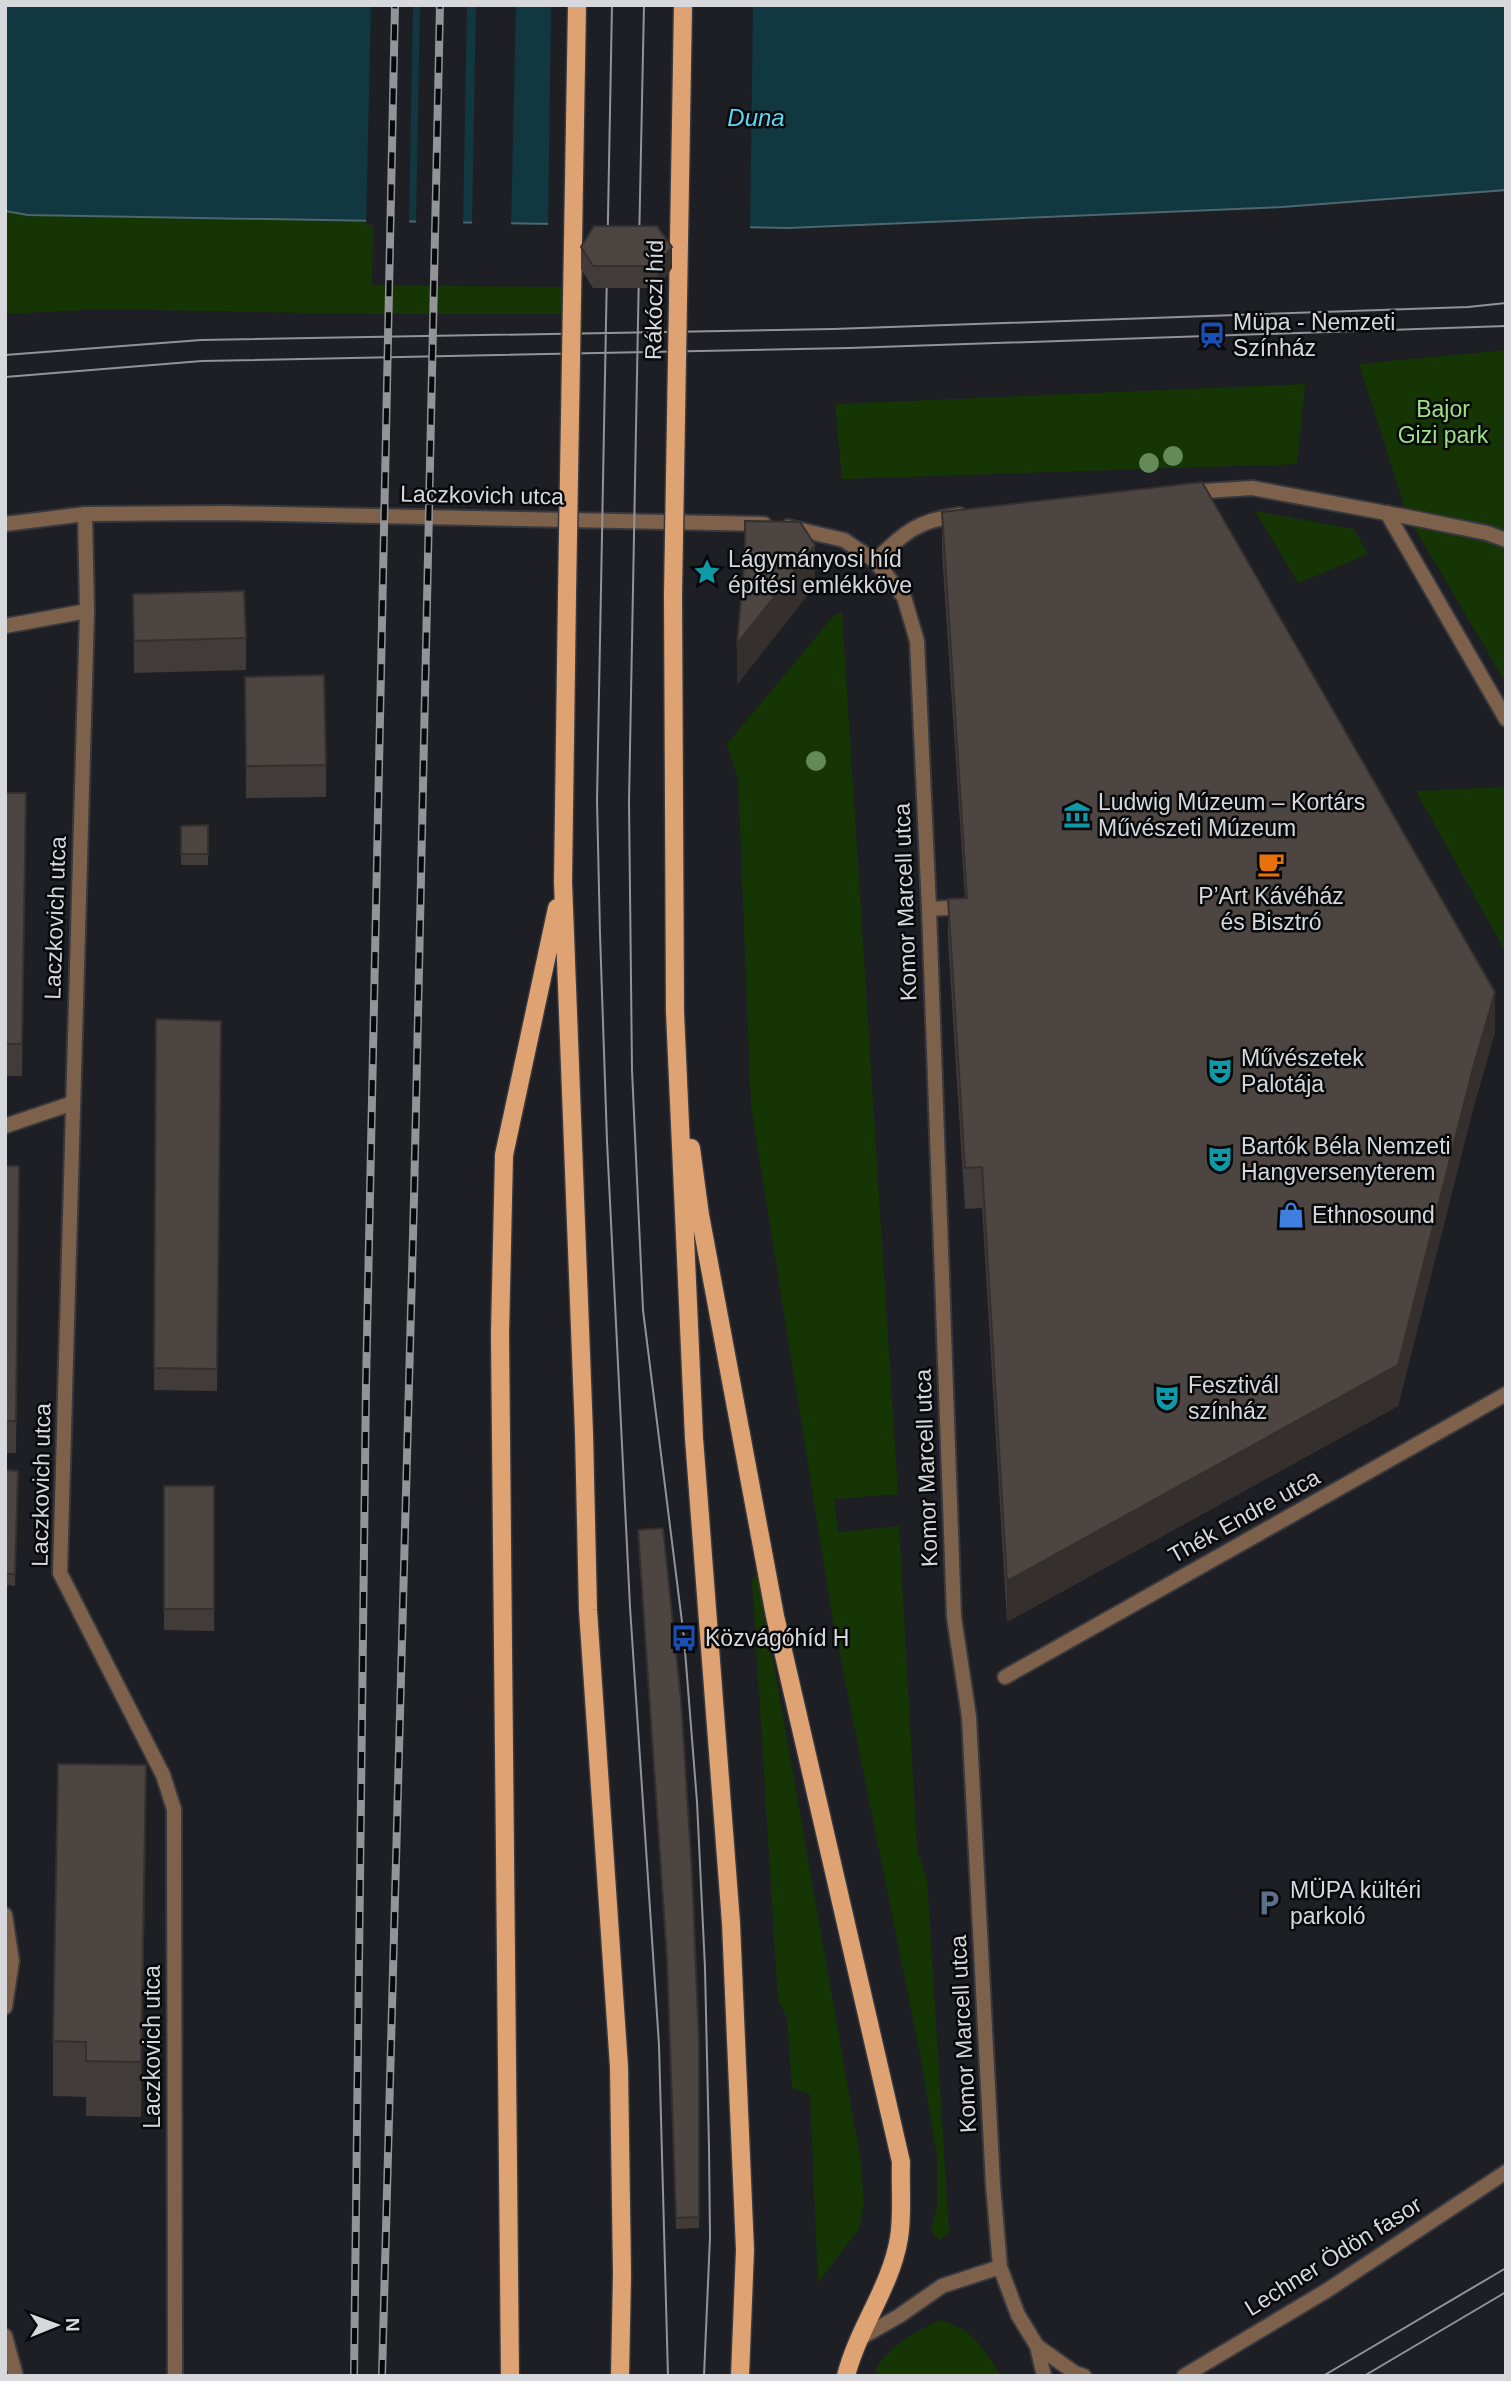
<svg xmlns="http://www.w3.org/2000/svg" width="1511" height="2381" font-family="Arial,sans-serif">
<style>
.green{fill:#153505}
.water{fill:#113740;stroke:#4c676f;stroke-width:2}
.pier{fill:#1d1f25}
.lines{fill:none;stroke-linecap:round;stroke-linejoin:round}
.lane-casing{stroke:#37393f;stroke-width:18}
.street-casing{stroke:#37393f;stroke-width:18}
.primary-casing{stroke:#37393f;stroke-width:21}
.lane{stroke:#7e614a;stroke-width:14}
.street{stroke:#7e614a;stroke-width:14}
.primary{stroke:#dfa272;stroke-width:18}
.tram{stroke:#929498;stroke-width:2}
.rail-casing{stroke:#929498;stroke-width:8}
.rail{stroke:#08090b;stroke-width:5;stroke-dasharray:16;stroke-linecap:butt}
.primary-bridge-casing{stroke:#37393f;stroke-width:21;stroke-linecap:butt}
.primary-bridge{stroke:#dfa272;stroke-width:18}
.tree{fill:#638a58}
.wall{fill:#413b39}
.shaded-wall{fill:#35302e}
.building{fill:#4c4542;stroke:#35302e;stroke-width:2}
.labels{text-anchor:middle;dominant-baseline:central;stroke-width:5;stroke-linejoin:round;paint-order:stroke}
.street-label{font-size:23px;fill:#d6d8dc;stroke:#08090b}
.poi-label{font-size:23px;fill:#d6d8dc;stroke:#08090b;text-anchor:start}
.park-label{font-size:23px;fill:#9de182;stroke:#08090b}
.water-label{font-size:24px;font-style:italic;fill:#5ed7f4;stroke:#08090b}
</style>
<rect width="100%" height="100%" fill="#1d1f25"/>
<path class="green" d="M5 211 28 215 373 221 372 285 567 287 566 314H365L102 309 5 314Z
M1506 350V683L1408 517 1359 364Z
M1305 384 1297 464 842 479 835 404Z
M1255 511 1354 529 1368 554 1298 583Z
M836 613H842L898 1494 834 1499 838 1532 899 1526 917 1849 927 1879 949 2233 939 2240 931 2230 937 2207V2157L920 2054 832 1615 751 1106 738 778 727 744Z
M1506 787V953L1416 791Z
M758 1573 860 2157 864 2202 859 2229 818 2283 810 2094 792 2088 787 2018 778 2000 752 1580Z
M941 2320C974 2330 983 2348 1001 2376H873C883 2350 916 2330 941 2320Z"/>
<path class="water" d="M5 5H1506V190L1282 207 788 228 28 215 5 211Z"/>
<path class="pier" d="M371 5H413L409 225H366Z
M420 5H467L463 226 416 225Z
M476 5H516L511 227 472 226Z
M551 5H753L750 231 548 228Z"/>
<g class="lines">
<g class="lane-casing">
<path id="lane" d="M1189 492 1252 488 1408 517 1487 533 1506 540
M85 514 87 611 60 1573 163 1775 174 1809 175 2376
M875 561C905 532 918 520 960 515
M5 626 87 611
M929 909 965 907
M5 1126 73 1103
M5 1915 12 1961 5 2007
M5 2336 16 2376"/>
</g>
<g class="street-casing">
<path id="street" d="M1387 513 1506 719
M5 524 85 514 225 513 764 524
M788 527 844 540 875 561 904 597 917 641 929 909 954 1617 969 1717 993 2185 1000 2267 1018 2315 1037 2346 1044 2376
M1005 1677 1506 1394
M857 2340 899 2316 942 2286 1000 2267
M1037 2346 1075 2373 1084 2376
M1184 2376 1326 2291 1506 2172"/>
</g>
<g class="primary-casing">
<path id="primary" d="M567 594 563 882 584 1433 588 1610 619 2067 622 2274 620 2376
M673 595 675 1012 694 1438 731 1923 745 2250 740 2376
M691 1148 700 1215 775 1616 901 2162C900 2187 903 2214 899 2238 891 2287 858 2328 846 2376
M510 2376 500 1334 504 1155 557 908"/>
</g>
<use href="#lane" class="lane"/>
<use href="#street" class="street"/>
<use href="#primary" class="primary"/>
<path class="tram" d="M612 5 597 800 600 934 607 1141 630 1607 659 2045 668 2376
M639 245 644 5
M639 269 629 802 632 1070 643 1310 684 1638 697 1802 705 1968 709 2147 710 2237 704 2376
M5 355 201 340 833 329 1468 307 1506 303
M5 377 202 361 849 348 1506 326
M1323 2376 1506 2268
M1364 2376 1506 2292"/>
<g class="rail-casing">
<path id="rail" d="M354 2376 366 1385 395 5
M382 2376 414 1199 440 5"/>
</g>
<use href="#rail" class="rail"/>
<g class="primary-bridge-casing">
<path id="primary-bridge" d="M567 594 577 5
M673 595 683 5"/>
</g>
<use href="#primary-bridge" class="primary-bridge"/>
</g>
<g class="tree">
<circle cx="1173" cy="456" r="10"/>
<circle cx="1149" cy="463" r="10"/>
<circle cx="816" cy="761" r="10"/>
</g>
<path class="wall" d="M581 247 672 268 658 288H593L581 269Z
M942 512 1495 1032 1473 1109 1398 1406 1007 1622 982 1208 965 1209 948 939V899L965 898 942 553Z
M133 594 246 638V670L134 673Z
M245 677 326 765V797L246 798Z
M5 793 26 825 22 1076H5Z
M208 825V865H181V826Z
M156 1019 221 1021 217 1391 154 1390Z
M5 1166H19L16 1453H5Z
M5 1470 18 1471 15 1586 5 1585Z
M164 1486H214V1631L164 1630Z
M638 1530 699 2044V2228L676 2229 667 1970Z
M146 1820 141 2117 86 2116V2097L53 2096V2041Z"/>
<path class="shaded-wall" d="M672 247V268L658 288V266Z
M815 545V586L737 685V644Z
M1495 992V1032L1473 1109 1398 1406 1007 1622V1581Z
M146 1765V1820L141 2117V2062Z"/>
<path class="building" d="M594 226H657L672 247 658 266H593L581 247Z
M1202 482 1495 992 1473 1068 1398 1365 1007 1581 982 1167 965 1168 948 899 967 898 942 512Z
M745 521 800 522 815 545 737 644 745 555Z
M244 591 246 638 134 641 133 594Z
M324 675 326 765 246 766 245 677Z
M5 793H26L22 1044H5Z
M208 825V854H181V826Z
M156 1019 221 1021 217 1369 154 1368Z
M5 1166H19L16 1421H5Z
M5 1470 18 1471 15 1574H5Z
M164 1486H214V1609H164Z
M663 1528 681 1700 692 1872 699 2044V2217L676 2218 667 1959 638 1530Z
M58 1764 146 1765 141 2062 86 2061V2042L53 2041Z"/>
<defs>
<g id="station-bare" transform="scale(2.1)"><path d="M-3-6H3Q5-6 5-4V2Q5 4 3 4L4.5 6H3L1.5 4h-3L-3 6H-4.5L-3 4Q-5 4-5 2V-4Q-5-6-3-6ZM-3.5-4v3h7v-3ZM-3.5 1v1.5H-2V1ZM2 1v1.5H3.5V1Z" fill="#1a4fb4" stroke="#08090b" stroke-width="2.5" paint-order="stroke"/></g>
<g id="sight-bare" transform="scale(2.1)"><path d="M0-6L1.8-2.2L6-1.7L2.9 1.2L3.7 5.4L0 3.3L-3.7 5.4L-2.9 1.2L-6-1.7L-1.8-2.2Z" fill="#0f9aa8" stroke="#08090b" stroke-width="2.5" paint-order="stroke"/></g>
<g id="museum-bare" transform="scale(2.1)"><path d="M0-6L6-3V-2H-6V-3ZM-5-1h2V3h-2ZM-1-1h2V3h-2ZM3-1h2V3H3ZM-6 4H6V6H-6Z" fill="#0f9aa8" stroke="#08090b" stroke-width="2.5" paint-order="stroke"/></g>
<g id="cafe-bare" transform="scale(2.1)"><path d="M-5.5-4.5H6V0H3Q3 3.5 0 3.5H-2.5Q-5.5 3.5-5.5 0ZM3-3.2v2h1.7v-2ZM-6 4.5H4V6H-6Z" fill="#e8710a" stroke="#08090b" stroke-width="2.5" paint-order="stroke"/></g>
<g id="theatre-bare" transform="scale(2.1)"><path d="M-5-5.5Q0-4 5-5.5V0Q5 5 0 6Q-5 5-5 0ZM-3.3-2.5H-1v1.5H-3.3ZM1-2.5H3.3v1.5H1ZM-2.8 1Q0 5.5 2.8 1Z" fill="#0f9aa8" stroke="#08090b" stroke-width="2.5" paint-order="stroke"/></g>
<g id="shop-bare" transform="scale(2.1)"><path d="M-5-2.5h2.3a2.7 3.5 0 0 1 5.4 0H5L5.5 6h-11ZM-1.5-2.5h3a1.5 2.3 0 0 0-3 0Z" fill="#3f7fe0" stroke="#08090b" stroke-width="2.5" paint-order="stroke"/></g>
<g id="bus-bare" transform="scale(2.1)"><path d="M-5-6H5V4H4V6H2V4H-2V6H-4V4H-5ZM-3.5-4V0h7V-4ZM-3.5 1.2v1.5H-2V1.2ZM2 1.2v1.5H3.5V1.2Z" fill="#1a4fb4" stroke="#08090b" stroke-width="2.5" paint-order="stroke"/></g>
<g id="parking-bare" transform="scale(2.1)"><path d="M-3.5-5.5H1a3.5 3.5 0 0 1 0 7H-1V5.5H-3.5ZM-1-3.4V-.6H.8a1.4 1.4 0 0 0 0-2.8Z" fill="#5c6f8a" stroke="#08090b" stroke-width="2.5" paint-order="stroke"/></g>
</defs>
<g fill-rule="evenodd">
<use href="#station-bare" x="1212" y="335"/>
<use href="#sight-bare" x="707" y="572"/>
<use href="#museum-bare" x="1077" y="815"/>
<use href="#cafe-bare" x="1271" y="864"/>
<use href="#theatre-bare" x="1220" y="1071"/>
<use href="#theatre-bare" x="1220" y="1159"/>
<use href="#shop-bare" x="1291" y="1215"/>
<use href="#theatre-bare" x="1167" y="1398"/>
<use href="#bus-bare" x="684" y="1638"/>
<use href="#parking-bare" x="1269" y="1903"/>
</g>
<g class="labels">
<g class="street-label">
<text transform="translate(654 300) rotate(-89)">Rákóczi híd</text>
<text transform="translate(482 495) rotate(1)">Laczkovich utca</text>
<text transform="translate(905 902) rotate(-92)">Komor Marcell utca</text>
<text transform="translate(55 918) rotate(-88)">Laczkovich utca</text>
<text transform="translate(926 1468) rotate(-92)">Komor Marcell utca</text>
<text transform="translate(41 1485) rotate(-89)">Laczkovich utca</text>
<text transform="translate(1244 1516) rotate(-29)">Thék Endre utca</text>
<text transform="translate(963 2034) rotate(-93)">Komor Marcell utca</text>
<text transform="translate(152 2047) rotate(-90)">Laczkovich utca</text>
<text transform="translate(1333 2256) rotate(-32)">Lechner Ödön fasor</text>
</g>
<g class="poi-label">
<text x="1233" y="322">Müpa - Nemzeti<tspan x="1233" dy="26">Színház</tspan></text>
<text x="728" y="559">Lágymányosi híd<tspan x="728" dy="26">építési emlékköve</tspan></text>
<text x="1098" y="802">Ludwig Múzeum – Kortárs<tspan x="1098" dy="26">Művészeti Múzeum</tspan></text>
<text x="1271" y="896" text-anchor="middle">P’Art Kávéház<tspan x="1271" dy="26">és Bisztró</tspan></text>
<text x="1241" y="1058">Művészetek<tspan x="1241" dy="26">Palotája</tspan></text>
<text x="1241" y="1146">Bartók Béla Nemzeti<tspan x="1241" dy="26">Hangversenyterem</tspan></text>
<text x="1312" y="1215">Ethnosound</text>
<text x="1188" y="1385">Fesztivál<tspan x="1188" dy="26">színház</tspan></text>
<text x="705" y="1638">Közvágóhíd H</text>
<text x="1290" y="1890">MÜPA kültéri<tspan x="1290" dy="26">parkoló</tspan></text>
</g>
<g class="park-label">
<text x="1443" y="409">Bajor<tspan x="1443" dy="26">Gizi park</tspan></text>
</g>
<g class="water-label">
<text x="756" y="117">Duna</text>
</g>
</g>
<rect width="1511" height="2381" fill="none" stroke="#d6d8dc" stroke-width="14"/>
<g transform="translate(56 2325) rotate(89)" stroke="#08090b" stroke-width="5" paint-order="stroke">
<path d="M0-5L12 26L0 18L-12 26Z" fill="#d6d8dc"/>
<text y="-10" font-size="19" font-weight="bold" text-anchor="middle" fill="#d6d8dc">N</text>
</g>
</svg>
